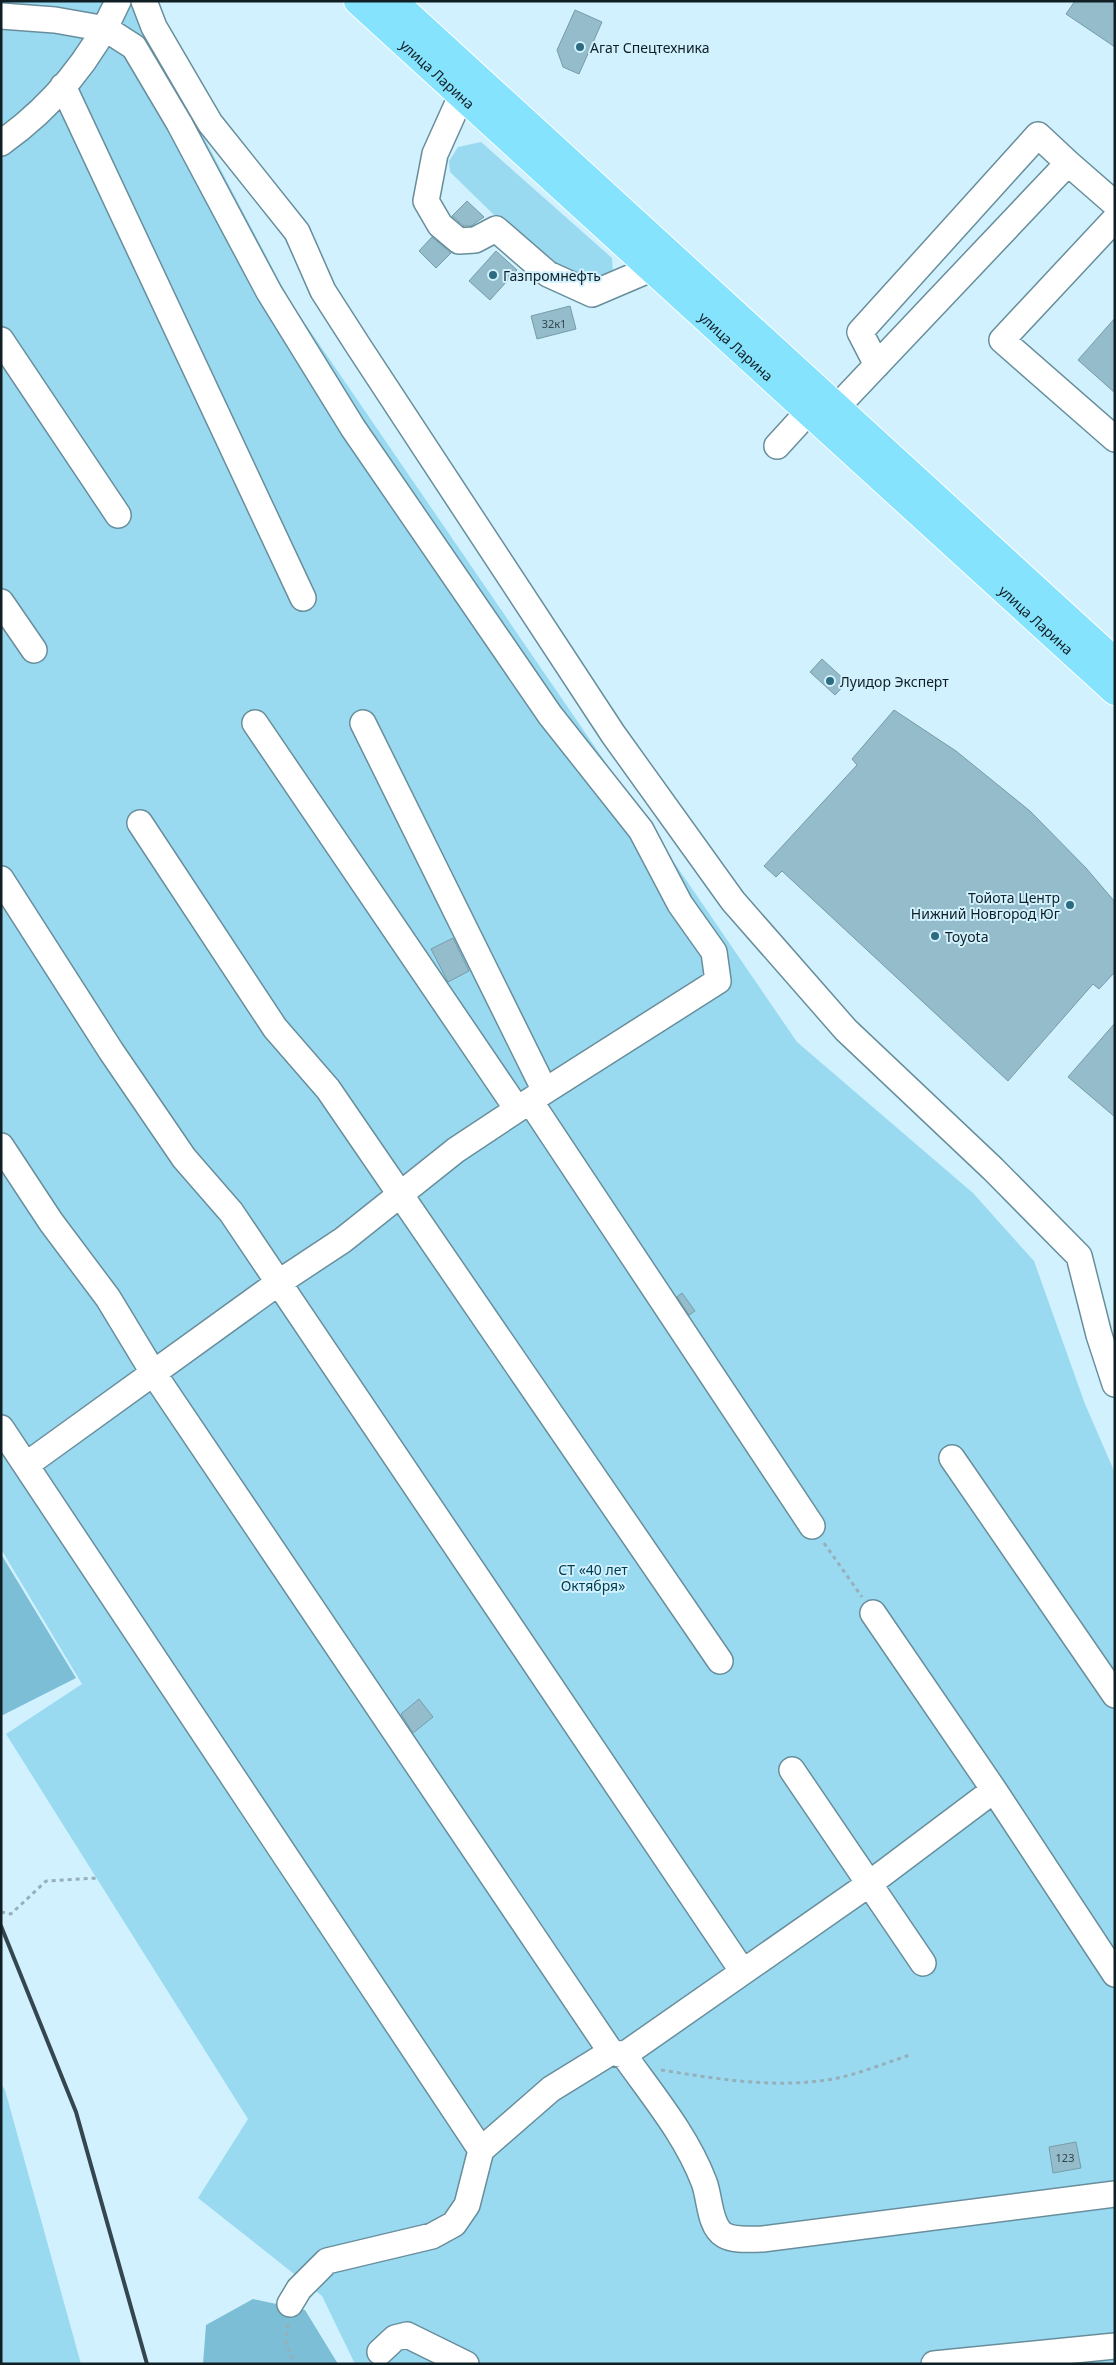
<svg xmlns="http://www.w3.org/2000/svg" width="1116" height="2365" font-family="'Noto Sans',sans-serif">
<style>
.green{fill:#9adaf1}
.forest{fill:#7cbed5}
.building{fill:#95bcca;stroke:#769caa}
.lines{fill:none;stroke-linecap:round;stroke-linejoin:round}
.minor-casing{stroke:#688e9c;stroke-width:28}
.major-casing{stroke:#fff;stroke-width:30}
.path{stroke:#95b0ba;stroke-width:3;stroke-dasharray:4 4;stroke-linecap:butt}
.minor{stroke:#fff;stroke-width:25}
.major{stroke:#86e3fe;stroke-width:28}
.rail{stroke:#35474e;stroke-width:4}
.poi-dot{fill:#2c6b80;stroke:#d1f1fe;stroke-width:2}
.labels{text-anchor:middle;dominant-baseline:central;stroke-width:4;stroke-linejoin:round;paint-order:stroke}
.number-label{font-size:11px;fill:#31464e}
.poi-label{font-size:14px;fill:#101f24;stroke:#d1f1fe;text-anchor:start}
.street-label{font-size:14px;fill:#101f24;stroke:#d1f1fe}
.park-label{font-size:14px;fill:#003d4e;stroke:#d1f1fe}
</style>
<rect width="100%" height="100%" fill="#d1f1fe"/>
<path class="green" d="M1 1H132L291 303 797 1042 973 1193 1034 1261 1085 1404 1115 1473V2364H355L322 2296 198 2198 248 2119 6 1734 82 1684 1 1549Z
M481 142 612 258 613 273 592 283 537 257 450 172 449 161 458 147Z
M1 2084 5 2090 81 2364H1Z"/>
<path class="forest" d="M1 1554 76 1678 1 1716Z
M253 2299 305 2310 338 2364H203L206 2325Z"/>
<path class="building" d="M1075 1H1115V47L1066 14Z
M575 10 602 22 579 74 563 67 557 50Z
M467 201 484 217 471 226H464L452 216Z
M432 237 451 253 436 268 419 251Z
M496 251 517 270 490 300 469 281Z
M570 306 576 329 537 339 531 316Z
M1115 318V393L1078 360Z
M822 659 847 682 835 695 810 672Z
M894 710 956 751 1030 811 1086 868 1115 902V972L1099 989 1093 984 1008 1081 782 871 776 877 764 866 857 765 852 759Z
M453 938 469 971 448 982 431 949Z
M1115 1023V1117L1068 1077Z
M682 1293 695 1311 689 1315 677 1297Z
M419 1699 433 1717 413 1733 401 1714Z
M1076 2142 1081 2168 1053 2173 1049 2147Z"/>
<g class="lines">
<g class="minor-casing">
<path id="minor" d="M144 1 154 27 210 123 297 232 323 291 357 344 613 734 733 901 846 1030 993 1169 1079 1256 1099 1335 1115 1384
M1 16 55 20 106 29 134 47 179 123 269 292 353 428 550 715 641 830 680 904 714 952 718 981 545 1091 456 1150 343 1240 278 1283 26 1465
M63 86 303 598
M462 94 435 154 426 201 440 225 459 241 475 240 496 229 548 274 592 294 653 268
M1 143C52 107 93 58 118 1
M1115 219 1002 340 1115 439
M1 340 118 515
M877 365 860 332 1038 135 1068 163
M837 407 1068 163 1115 204
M777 446 809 411
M1 602 34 650
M255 723 517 1109
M363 723 545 1091
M140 823 275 1028 328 1089 720 1661
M1 879 111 1051 184 1158 231 1212 743 1972
M530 1101 812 1526
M1 1146 51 1222 108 1298 154 1374 611 2052
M1 1428 481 2150
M952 1458 1115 1695
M873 1613 994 1790 1115 1974
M792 1770 923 1963
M624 2055C653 2096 686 2135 704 2182 710 2197 709 2226 724 2235 734 2241 751 2239 762 2239L1115 2194
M290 2304 299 2289 327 2261 432 2236 454 2224 467 2205 481 2150 551 2089 611 2052 624 2055 869 1884 994 1790
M380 2352 395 2338 407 2335 466 2364
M934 2364 1115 2346"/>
</g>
<g class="major-casing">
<g id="major">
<path id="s1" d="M358 1 1115 691"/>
<path d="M393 1 1115 662"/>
</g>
</g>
<path class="path" d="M824 1543 862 1597
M1 1912 11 1914 46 1881 98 1878
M661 2070C718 2079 774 2089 833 2079 859 2074 885 2063 910 2055
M288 2324 286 2343 294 2364"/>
<use href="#minor" class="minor"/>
<use href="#major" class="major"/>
<path class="rail" d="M1 1926 76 2112 147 2364"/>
</g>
<g class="poi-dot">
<circle cx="580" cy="47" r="5"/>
<circle cx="493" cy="275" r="5"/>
<circle cx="830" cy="681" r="5"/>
<circle cx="1070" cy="905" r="5"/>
<circle cx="935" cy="936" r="5"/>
</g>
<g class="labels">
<g class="number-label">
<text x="554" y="323">32к1</text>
<text x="1065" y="2157">123</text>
</g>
<g class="poi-label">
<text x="590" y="47">Агат Спецтехника</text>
<text x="503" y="275">Газпромнефть</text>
<text x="840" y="681">Луидор Эксперт</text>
<text x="1060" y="897" text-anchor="end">Тойота Центр<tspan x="1060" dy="16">Нижний Новгород Юг</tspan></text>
<text x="945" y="936">Toyota</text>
</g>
<g class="street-label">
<text stroke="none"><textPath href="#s1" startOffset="108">улица Ларина</textPath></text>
<text stroke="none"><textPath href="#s1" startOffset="512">улица Ларина</textPath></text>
<text stroke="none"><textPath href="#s1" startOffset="918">улица Ларина</textPath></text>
</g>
<g class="park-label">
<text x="593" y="1569">СТ «40 лет<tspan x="593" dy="16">Октября»</tspan></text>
</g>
</g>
<rect width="1116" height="2365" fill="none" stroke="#101f24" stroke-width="5"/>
</svg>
